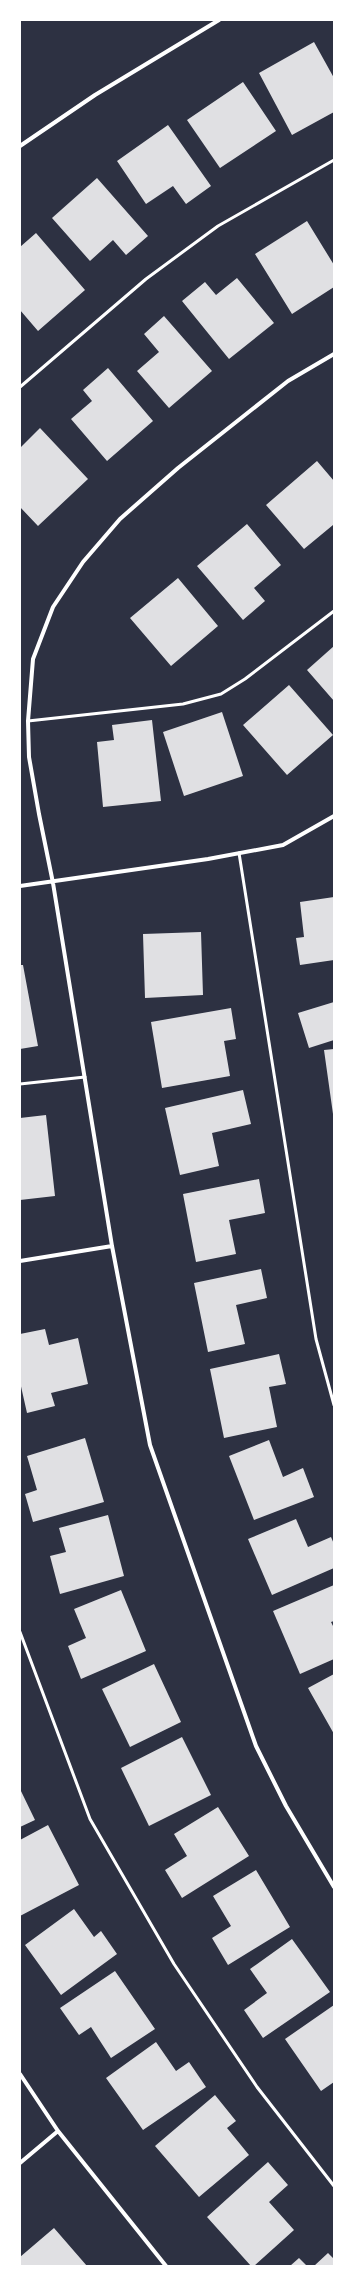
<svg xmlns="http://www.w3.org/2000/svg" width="354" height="2286" font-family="'Asap Condensed',sans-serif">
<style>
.building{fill:#e0e0e3}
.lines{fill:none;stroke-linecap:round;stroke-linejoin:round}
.service{stroke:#fff;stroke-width:3}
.minor{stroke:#fff;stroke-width:4}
</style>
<rect width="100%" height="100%" fill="#2d3142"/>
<path class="building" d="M314 42 334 78V112L292 135 259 73Z
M243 82 276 131 220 168 187 120Z
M168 125 211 186 186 204 173 186 146 204 117 161Z
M97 178 148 236 126 255 113 240 90 261 52 218Z
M307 221 334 265V287L292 314 255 254Z
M36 233 85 290 38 331 20 310V247Z
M237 278 274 323 229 359 182 301 205 282 216 295Z
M164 316 212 371 169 408 137 371 159 352 144 334Z
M108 368 153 421 107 461 71 419 92 401 83 390Z
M40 428 88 479 38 526 20 507V448Z
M317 461 334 481V526L333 525 304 549 266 505Z
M247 524 281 565 254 588 265 601 243 620 197 566Z
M178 578 218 626 171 666 130 618Z
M334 646V701L307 670Z
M289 685 333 735 287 775 243 725Z
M222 712 243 776 184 796 163 732Z
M152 720 161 801 103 807 97 742 114 740 112 725Z
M334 897V960L300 965 296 938 304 937 300 902Z
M201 932 203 995 145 998 143 934Z
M20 965H23L38 1046 20 1049Z
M334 1002V1040L309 1048 298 1013Z
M231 1008 236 1039 224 1041 230 1076 162 1088 151 1022Z
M334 1049V1114H333L324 1050Z
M243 1090 251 1124 212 1133 219 1166 180 1175 165 1108Z
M46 1115 55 1196 20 1200V1118Z
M259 1179 265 1213 229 1220 236 1254 196 1262 183 1194Z
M261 1269 267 1298 236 1305 245 1344 208 1352 194 1283Z
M45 1329 49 1345 78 1338 88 1384 51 1393 55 1406 27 1413 20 1382V1334Z
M279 1354 286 1384 269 1387 277 1427 224 1438 210 1369Z
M85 1438 104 1502 33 1522 25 1494 37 1490 27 1456Z
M269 1440 283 1477 303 1468 314 1497 254 1520 229 1456Z
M108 1515 124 1576 60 1594 50 1556 66 1552 59 1528Z
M296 1519 308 1547 331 1537 334 1544V1568L272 1595 248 1539Z
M334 1585V1621L331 1622 334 1628V1659L300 1674 273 1611Z
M121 1590 146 1651 81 1679 68 1646 86 1638 74 1609Z
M154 1664 181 1722 130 1747 102 1689Z
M334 1674V1734L308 1688Z
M182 1737 211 1795 149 1826 121 1768Z
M20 1789 35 1820 20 1827Z
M218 1807 249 1856 182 1898 165 1870 187 1856 174 1834Z
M48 1825 79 1885 20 1916V1840Z
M256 1870 290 1927 228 1965 212 1938 231 1926 213 1896Z
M74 1909 94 1937 101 1931 117 1954 61 1995 25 1945Z
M292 1939 330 1992 263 2038 244 2010 267 1993 250 1969Z
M115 1971 155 2029 111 2058 91 2027 79 2035 60 2008Z
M334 2005V2082L321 2091 285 2039Z
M156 2042 176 2071 189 2062 206 2087 143 2130 106 2078Z
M215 2095 236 2121 227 2128 249 2155 199 2197 155 2146Z
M268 2162 288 2185 269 2202 294 2230 254 2266H251L207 2217Z
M54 2228 87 2266H20V2257Z
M328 2253 334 2259V2266H314Z
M299 2258 307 2266H290Z"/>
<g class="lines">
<path class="service" d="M20 387 146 279 218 226 334 160
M28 721 183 704 221 694 245 679 334 611
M239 853 316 1339 334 1405
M20 1084 85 1077
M20 1632 90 1819 174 1964 257 2087 334 2186"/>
<path class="minor" d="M20 146 95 95 219 20
M334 354 288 381 178 468 120 519 83 562 53 607 33 659 28 721 29 757 39 814 53 883 112 1246 150 1445 256 1746 286 1806 334 1887
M20 886 208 859 283 845 334 816
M20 1261 112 1246
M20 2074 58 2131 166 2266
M20 2163 58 2131"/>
</g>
<rect width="354" height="2286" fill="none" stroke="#ffffff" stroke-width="42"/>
</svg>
